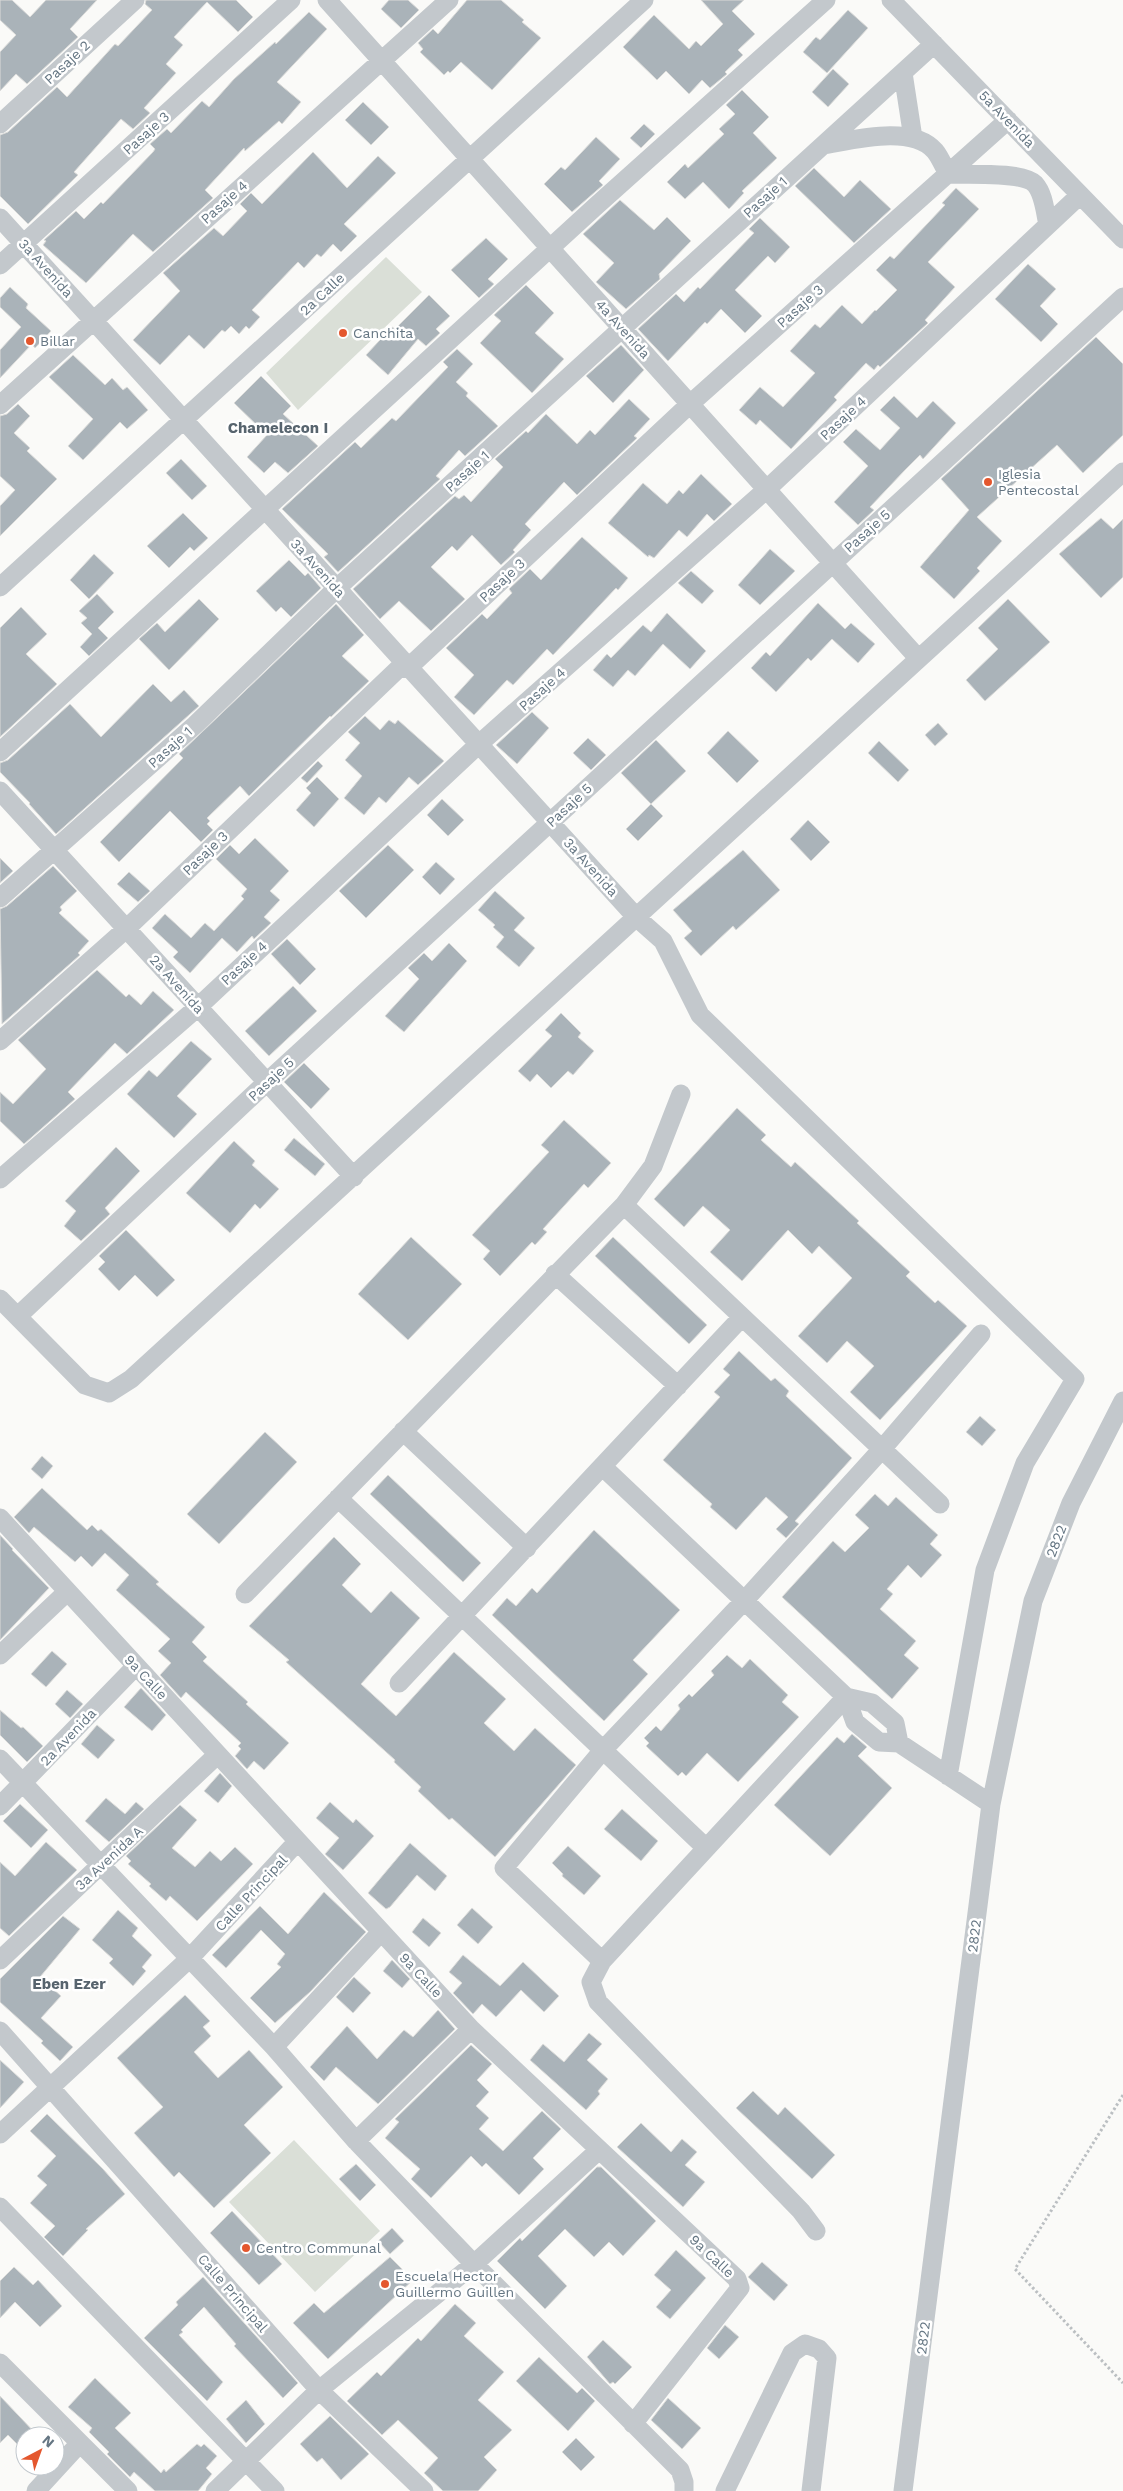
<svg xmlns="http://www.w3.org/2000/svg" width="1123" height="2491" font-family="'Work Sans',sans-serif">
<style>
.green{fill:#dadfd7}
.building{fill:#aab3b9;stroke:#dcdcda}
.lines{fill:none;stroke-linecap:round;stroke-linejoin:round}
.path{stroke:#bbbfc2;stroke-width:3;stroke-dasharray:2.5 2.5;stroke-linecap:butt}
.minor{stroke:#c3c8cc;stroke-width:19}
.poi-dot{fill:#e4572e;stroke:#fff;stroke-width:2}
.labels{text-anchor:middle;dominant-baseline:central;stroke-width:5;stroke-linejoin:round;paint-order:stroke}
.street-label{font-size:14px;fill:#657683;stroke:#fff}
.poi-label{font-size:14px;fill:#657683;stroke:#fff;text-anchor:start}
.neighbourhood-label{font-size:15px;font-weight:bold;fill:#57646e;stroke:#fff}
</style>
<rect width="100%" height="100%" fill="#fafaf8"/>
<path class="green" d="M386 257 422 292 298 410 266 373Z
M294 2140 380 2231 315 2292 229 2202Z"/>
<path class="building" d="M0 0H12L30 17 46 0H97L70 29 78 37 27 84 16 74 0 91V52L16 35 0 20Z
M146 0H236L253 17 238 32 207 2 174 37 183 45 166 64 176 73 144 108 150 113 133 129 121 119 74 172 78 175 28 224 0 196V135L8 132 57 87 67 97 115 44 118 46 152 10 145 4Z
M389 0H408L419 10 401 28 381 9Z
M467 0H501L524 20 522 22 541 38 492 90 461 62 450 73 448 71 444 75 420 52 423 49 418 43 433 29 438 34Z
M701 0H744L732 11 755 34 738 50 743 55 725 72 727 74 710 88 702 80 689 94 666 71 657 80 623 47 654 15 689 49 696 41 701 46 723 24Z
M848 10 868 28 827 73 803 52 814 39 816 37 820 40Z
M309 12 327 29 277 82 301 102 282 124 279 121 245 151 244 148 205 190 213 198 153 252 133 234 86 283 43 245 46 241 44 240 76 211 84 219 101 202 103 204 153 152 155 149 150 144 167 129 171 133 202 101 209 107 234 79 275 42 276 44Z
M833 69 849 84 828 107 812 92Z
M742 90 769 117 753 133 777 158 742 191 744 193 729 209 703 182 685 199 667 182 685 164 688 168 724 134 719 129 735 114 726 105Z
M363 102 389 127 371 145 345 120Z
M644 124 655 134 641 148 630 138Z
M596 137 620 159 599 181 603 185 572 212 544 184 561 167 565 170Z
M313 152 347 188 378 156 396 173 344 224 357 236 341 252 333 244 321 257 317 254 304 268 298 262 252 310 260 317 249 329 246 326 239 334 231 326 225 332 222 330 204 349 189 335 160 365 133 340 180 291 163 273 214 228 223 236 247 211 240 204 251 193 262 204Z
M814 168 844 197 860 180 891 209 854 243 795 186Z
M956 188 979 209 928 262 955 287 925 320 928 323 880 367 878 365 874 370 866 363 834 397 837 400 791 449 760 420 756 425 739 410 760 387 783 407 815 373 790 351 815 324 820 328 842 305 862 324 875 310 876 311 897 290 876 270 890 256 894 259 945 205 942 203Z
M620 200 654 230 667 217 691 241 659 274 660 279 626 309 596 282 614 263 583 234Z
M760 218 790 247 775 263 768 256 735 290 762 316 745 333 721 309 707 324 705 322 668 361 638 329 676 294 684 302 698 287 700 289 754 233 749 229Z
M486 238 508 259 488 279 494 284 479 298 451 270Z
M1028 264 1056 289 1040 306 1058 324 1041 342 995 299Z
M526 285 554 313 535 333 564 359 532 393 480 343 501 321 494 315Z
M10 287 28 304 26 308 51 331 35 348 32 344 0 378V350L21 327 0 307V298Z
M429 295 450 316 436 329 440 333 426 346 418 339 388 375 366 355 392 327 395 329Z
M1096 337 1123 364V435L1083 473 1057 445 977 517 1002 541 977 568 980 571 954 599 920 567 969 510 941 479Z
M621 345 644 370 613 403 586 376Z
M457 349 473 364 456 382 468 393 466 396 498 426 465 456 459 450 436 476 440 479 338 572 324 557 328 554 282 509 355 442 361 448 392 418 396 421 448 367 443 362Z
M73 355 105 385 112 378 123 390 127 387 148 410 127 429 120 422 83 460 68 446 93 419 49 377Z
M261 376 291 406 283 414 318 446 288 473 275 462 264 473 247 457 267 435 234 403Z
M894 396 917 418 933 401 956 423 923 459 920 455 905 470 870 507 874 510 858 525 834 502 868 466 843 442 856 429 880 450 900 428 880 410Z
M629 399 650 419 634 436 637 438 577 495 564 482 525 524 531 530 513 550 515 552 501 565 472 535 457 551 452 546 431 567 465 599 431 631 399 601 380 619 353 589 455 496 459 499 464 495 471 502 503 467 495 459 526 431 528 433 546 414 577 444 590 430 595 435Z
M18 404 30 416 14 433 30 448 27 451 57 479 0 536V506L15 490 0 476V416L7 414Z
M181 459 207 486 192 500 166 473Z
M701 474 732 504 714 521 707 514 687 537 679 530 654 558 649 555 648 557 608 523 643 483 667 504 679 490 683 494Z
M183 513 208 538 194 551 190 547 169 568 147 546Z
M1101 518 1113 529 1123 519V577L1101 598 1059 554Z
M582 537 628 578 618 590 616 588 553 655 547 649 513 685 507 680 474 715 454 697 474 675 446 648 482 614 487 619 512 593 509 589 530 569 541 580Z
M770 549 795 571 760 605 738 585Z
M94 554 114 573 89 599 70 580Z
M289 560 305 576 308 573 321 588 291 617 281 607 276 612 256 591Z
M691 571 714 591 702 604 678 583Z
M97 594 114 612 98 628 108 638 89 656 80 647 92 634 81 623 87 618 79 611Z
M199 599 219 619 169 670 139 639 157 623 165 632Z
M1008 599 1050 642 985 701 966 680 998 649 978 628Z
M818 603 845 629 851 623 875 644 858 663 832 639 811 661 808 658 776 692 751 668 766 652 770 656Z
M336 604 364 635 342 656 369 681 331 717 330 716 249 796 240 786 207 818 210 821 207 824 213 830 201 842 170 811 119 862 100 842 183 758 179 754Z
M21 607 47 634 26 654 57 684 0 737V628Z
M667 613 706 651 690 669 663 644 635 676 628 670 613 687 593 670 607 654 611 658 643 625 651 632Z
M153 684 171 702 184 690 199 706 56 834 29 804 30 803 0 772V763L8 760 70 704 101 737Z
M532 712 549 728 517 764 496 745Z
M365 716 380 730 389 720 395 724 398 720 444 761 418 785 409 777 386 803 379 797 364 815 344 798 362 776 345 760 360 743 348 732Z
M938 723 948 734 935 746 925 735Z
M728 731 759 761 737 783 707 753Z
M588 738 606 755 591 770 573 753Z
M656 740 686 771 651 804 621 773Z
M879 741 909 770 898 782 868 753Z
M318 761 323 766 307 783 301 778Z
M317 777 339 799 314 827 296 810 311 793 306 788Z
M442 799 464 820 448 836 427 815Z
M651 804 663 816 638 841 626 829Z
M808 820 830 842 811 861 790 839Z
M255 838 289 871 270 891 280 900 264 917 271 923 254 939 252 936 237 952 222 938 190 973 173 957 178 952 152 928 165 914 191 938 205 923 214 931 244 899 241 896 247 889 216 859 230 845 239 854Z
M388 845 414 870 366 918 339 891Z
M743 850 780 890 736 930 733 926 701 956 684 938 692 931 673 910Z
M0 858 13 871 0 883Z
M436 862 455 879 440 895 422 877Z
M53 866 77 891 60 907 62 910 59 913 89 941 78 953 80 955 2 1024 0 909 7 906Z
M129 872 150 891 138 902 117 884Z
M495 891 525 918 514 930 535 948 519 967 496 947 504 937 493 927 495 925 478 910Z
M287 939 316 969 300 985 271 954Z
M449 943 467 961 404 1032 385 1016 419 979 408 968 424 953 432 961Z
M97 970 126 997 129 994 141 1005 153 991 174 1010 127 1054 115 1043 68 1092 75 1099 24 1144 0 1121V1092L13 1104 46 1069 18 1040Z
M293 986 317 1011 269 1056 245 1031Z
M561 1013 581 1033 578 1037 594 1051 573 1075 568 1071 551 1088 537 1074 530 1082 518 1071 552 1036 545 1030Z
M191 1041 212 1059 177 1096 197 1114 174 1138 127 1094 149 1070 157 1077Z
M304 1063 330 1089 311 1109 284 1082Z
M737 1108 766 1135 761 1140 791 1167 795 1162 859 1221 857 1223 910 1272 906 1276 935 1303 938 1300 967 1326 880 1420 850 1392 874 1366 847 1341 827 1363 798 1336 852 1278 819 1246 812 1254 788 1230 742 1281 710 1252 730 1230 703 1206 684 1227 654 1199Z
M564 1120 611 1163 588 1188 584 1184 543 1229 547 1232 535 1245 532 1242 500 1276 483 1259 490 1251 472 1235 549 1152 541 1145Z
M294 1138 325 1164 315 1176 284 1150Z
M234 1141 255 1161 252 1165 279 1189 260 1209 255 1204 230 1233 186 1193Z
M116 1147 140 1171 105 1208 110 1214 81 1241 64 1226 76 1211 65 1201Z
M126 1230 175 1280 157 1297 135 1275 119 1291 98 1269 105 1262 99 1256Z
M411 1237 462 1284 408 1340 358 1294Z
M613 1237 707 1325 689 1344 595 1256Z
M739 1351 771 1381 775 1378 789 1391 786 1396 852 1458 795 1521 799 1524 786 1538 776 1529 788 1517 766 1497 736 1530 710 1507 712 1504 663 1460 720 1397 714 1392 730 1375 723 1369Z
M980 1416 996 1430 982 1446 966 1432Z
M265 1432 297 1462 219 1544 187 1514Z
M42 1456 53 1466 42 1479 31 1469Z
M388 1475 481 1563 463 1582 370 1494Z
M42 1488 87 1530 92 1525 98 1531 101 1529 159 1582 156 1584 205 1627 192 1642 207 1657 203 1661 248 1702 246 1704 289 1743 264 1770 254 1761 247 1769 235 1756 241 1749 238 1746 241 1743 186 1692 181 1698 160 1675 171 1663 158 1651 170 1639 116 1590 129 1575 105 1553 92 1567 81 1556 75 1562 34 1527 29 1533 14 1517Z
M875 1494 888 1506 896 1497 938 1535 930 1544 942 1555 921 1578 908 1565 887 1589 893 1594 880 1609 916 1641 904 1655 919 1668 892 1699 782 1597 833 1541 845 1552 869 1528 855 1515Z
M594 1530 680 1610 633 1660 648 1674 604 1721 492 1615 507 1598 516 1606 532 1588 537 1593Z
M0 1535 13 1549 12 1550 49 1588 0 1640Z
M334 1537 361 1564 342 1585 371 1613 391 1591 420 1618 361 1684 396 1716 454 1652 506 1699 484 1723 514 1751 535 1728 576 1765 495 1857 452 1818 449 1820 418 1791 421 1787 394 1762 395 1760 286 1662 289 1660 249 1626Z
M52 1651 67 1664 46 1687 31 1674Z
M727 1655 742 1668 750 1659 788 1695 782 1702 799 1717 738 1782 707 1753 686 1776 682 1772 678 1776 646 1746 649 1743 644 1738 656 1726 661 1731 680 1709 678 1705 689 1694 692 1697 714 1675 711 1671Z
M141 1688 166 1715 152 1731 124 1707Z
M67 1690 83 1704 70 1718 55 1704Z
M0 1710 21 1728 23 1727 43 1746 27 1762 0 1735Z
M97 1725 115 1740 98 1759 81 1744Z
M852 1734 867 1747 858 1756 892 1788 830 1856 774 1805 837 1737 844 1743Z
M220 1773 232 1786 218 1803 204 1791Z
M106 1798 125 1814 136 1802 144 1809 109 1842 85 1821Z
M330 1802 353 1823 356 1819 374 1836 343 1870 325 1854 339 1838 316 1818Z
M20 1804 48 1830 31 1848 3 1821Z
M180 1805 197 1820 172 1848 195 1867 210 1851 221 1861 235 1847 253 1864 197 1921 170 1896 166 1901 149 1886 151 1884 128 1864 131 1861 126 1856Z
M622 1809 658 1841 641 1861 604 1829Z
M46 1842 77 1870 9 1936 0 1928V1862L15 1876Z
M410 1843 447 1876 435 1891 417 1875 390 1907 386 1909 368 1893Z
M568 1846 601 1876 584 1895 562 1876 563 1874 552 1863Z
M324 1892 366 1932 310 1992 275 2023 250 1998 281 1967 277 1964 285 1954 261 1930 226 1968 212 1955 260 1906 288 1934Z
M472 1908 493 1927 478 1944 457 1925Z
M118 1910 138 1928 132 1936 152 1955 142 1967 146 1971 133 1986 109 1963 113 1959 92 1940Z
M63 1916 80 1929 40 1977 61 1996 41 2018 73 2047 60 2061 41 2043 43 2041 0 2002V1979Z
M423 1918 441 1933 429 1947 412 1932Z
M463 1955 500 1986 523 1962 559 1996 544 2012 521 1990 496 2017 482 2004 473 2014 453 1993 462 1983 449 1972Z
M392 1960 410 1979 402 1988 383 1971Z
M354 1977 371 1993 353 2013 336 1997Z
M185 1995 210 2021 203 2027 211 2036 194 2052 218 2078 249 2050 283 2087 244 2125 271 2153 214 2208 179 2172 174 2177 134 2133 163 2107 117 2058Z
M438 2010 455 2029 378 2104 336 2067 324 2081 310 2067 347 2026 377 2059 404 2030 413 2037Z
M589 2033 602 2044 587 2060 608 2079 598 2091 600 2094 586 2110 530 2060 543 2044 564 2062Z
M471 2045 492 2064 477 2080 489 2092 476 2106 489 2118 479 2129 503 2151 542 2111 561 2129 533 2158 544 2169 519 2195 486 2163 482 2167 471 2156 431 2198 411 2179 420 2169 385 2138 399 2122 395 2119Z
M0 2060 24 2082 0 2108Z
M753 2091 778 2115 785 2107 835 2155 812 2179 736 2108Z
M47 2114 103 2169 125 2194 86 2229 88 2230 63 2256 44 2237 55 2226 30 2203 47 2185 37 2176 56 2156 30 2131Z
M641 2123 671 2152 682 2139 697 2152 685 2165 705 2182 683 2207 617 2147Z
M356 2164 376 2185 360 2201 339 2179Z
M597 2167H601L656 2221 623 2256 609 2242 594 2257 565 2229 538 2256 567 2286 545 2309 497 2261 520 2238 522 2241Z
M232 2211 282 2264 259 2285 210 2233Z
M392 2228 404 2241 390 2254 378 2241Z
M676 2250 706 2278 670 2319 656 2307 671 2290 654 2275Z
M390 2257 413 2280 328 2359 293 2323 314 2303 324 2313Z
M762 2262 788 2285 774 2301 748 2277Z
M14 2267 33 2285 38 2280 62 2306 40 2327 15 2302 0 2318V2281Z
M203 2277 298 2383 283 2398 234 2346 236 2344 204 2307 181 2330 183 2332 179 2335 223 2382 207 2401 144 2338 178 2305 176 2302Z
M455 2304 476 2323 464 2336 504 2372 478 2400 512 2430 484 2457 497 2470 478 2491H443L424 2473 438 2458 398 2420 382 2435 347 2401 377 2372 381 2376 418 2338 421 2341Z
M725 2325 739 2337 719 2359 707 2348Z
M603 2340 632 2367 615 2384 613 2382 610 2384 587 2357Z
M539 2357 577 2393 582 2388 595 2401 568 2431 516 2381Z
M95 2378 131 2413 115 2428 161 2473 164 2469 166 2472 197 2444 201 2447 204 2444 217 2456 206 2468 212 2474 198 2491H155L134 2472 130 2477 107 2454 109 2452 89 2432 92 2428 68 2407Z
M0 2396 38 2436H25V2452L8 2435 0 2443Z
M668 2398 701 2428 682 2449 651 2420Z
M246 2400 265 2424 246 2443 226 2419Z
M330 2416 369 2454 341 2480 322 2458 317 2462 300 2444Z
M576 2438 595 2457 581 2471 562 2452Z"/>
<g class="lines">
<path class="path" d="M1123 2095 1015 2269 1123 2383"/>
<path class="minor" d="M327 0 918 658
M891 0 1123 239
M903 73 913 138
M0 124 135 0
M823 145C853 140 912 124 935 151 940 157 944 167 948 174 967 175 1022 171 1035 184 1044 194 1045 212 1048 225
M0 218 637 918 663 941 700 1015 1075 1379 1025 1463 985 1570 948 1776
M0 265 291 0
M0 405 449 0
M0 587 644 0
M0 752 596 206 826 0
M0 791 354 1177
M0 898 195 725 337 588 934 44
M0 1041 126 929 398 669 409 667 690 404 1008 120
M0 1179 198 1007 479 744 767 489 1080 195
M624 1205 940 1504
M555 1274 678 1386
M0 1299 85 1385 109 1393 131 1379 1123 472
M18 1316 267 1082 1123 297
M403 1431 527 1548
M603 1467 846 1697 855 1722 879 1742 899 1743 991 1804
M338 1498 705 1847
M0 1518 471 2029 737 2279 740 2288 633 2424
M245 1594 624 1205 653 1166 681 1094
M0 1655 67 1592
M399 1683 742 1317
M846 1697 872 1703 895 1723 899 1743
M0 1759 274 2047 356 2141 474 2264 680 2470 684 2482V2491
M0 1806 136 1666
M0 1960 217 1755
M602 1961 504 1868 603 1750 744 1601 882 1449 981 1334
M0 2031 319 2390 424 2491
M274 2047 381 1932
M0 2134 189 1959 297 1842
M356 2141 471 2029
M0 2207 275 2491
M816 2231 801 2211 598 2002 591 1982 602 1961 846 1697
M0 2363 128 2491
M36 2491 79 2444
M215 2491 319 2390 474 2264 599 2150
M725 2491 792 2353 805 2344 819 2349 827 2358 811 2491
M903 2491 991 1804 1033 1601 1071 1503 1123 1401"/>
</g>
<g class="poi-dot">
<circle cx="343" cy="333" r="5"/>
<circle cx="30" cy="341" r="5"/>
<circle cx="988" cy="482" r="5"/>
<circle cx="246" cy="2248" r="5"/>
<circle cx="385" cy="2284" r="5"/>
</g>
<g class="labels">
<g class="street-label">
<text transform="translate(67 62) rotate(-43)">Pasaje 2</text>
<text transform="translate(1007 119) rotate(46)">5a Avenida</text>
<text transform="translate(146 133) rotate(-42)">Pasaje 3</text>
<text transform="translate(765 197) rotate(-42)">Pasaje 1</text>
<text transform="translate(224 202) rotate(-42)">Pasaje 4</text>
<text transform="translate(46 268) rotate(48)">3a Avenida</text>
<text transform="translate(322 294) rotate(-43)">2a Calle</text>
<text transform="translate(800 306) rotate(-42)">Pasaje 3</text>
<text transform="translate(623 329) rotate(48)">4a Avenida</text>
<text transform="translate(843 418) rotate(-43)">Pasaje 4</text>
<text transform="translate(467 471) rotate(-42)">Pasaje 1</text>
<text transform="translate(867 531) rotate(-42)">Pasaje 5</text>
<text transform="translate(318 568) rotate(48)">3a Avenida</text>
<text transform="translate(502 580) rotate(-43)">Pasaje 3</text>
<text transform="translate(542 689) rotate(-42)">Pasaje 4</text>
<text transform="translate(170 747) rotate(-42)">Pasaje 1</text>
<text transform="translate(569 805) rotate(-43)">Pasaje 5</text>
<text transform="translate(205 853) rotate(-44)">Pasaje 3</text>
<text transform="translate(591 867) rotate(48)">3a Avenida</text>
<text transform="translate(244 963) rotate(-43)">Pasaje 4</text>
<text transform="translate(177 984) rotate(48)">2a Avenida</text>
<text transform="translate(271 1079) rotate(-43)">Pasaje 5</text>
<text transform="translate(1056 1541) rotate(-69)">2822</text>
<text transform="translate(146 1677) rotate(47)">9a Calle</text>
<text transform="translate(68 1737) rotate(-46)">2a Avenida</text>
<text transform="translate(109 1858) rotate(-43)">3a Avenida A</text>
<text transform="translate(251 1893) rotate(-47)">Calle Principal</text>
<text transform="translate(974 1936) rotate(-83)">2822</text>
<text transform="translate(421 1975) rotate(47)">9a Calle</text>
<text transform="translate(712 2256) rotate(43)">9a Calle</text>
<text transform="translate(233 2293) rotate(49)">Calle Principal</text>
<text transform="translate(923 2338) rotate(-83)">2822</text>
</g>
<g class="poi-label">
<text x="353" y="333">Canchita</text>
<text x="40" y="341">Billar</text>
<text x="998" y="474">Iglesia<tspan x="998" dy="16">Pentecostal</tspan></text>
<text x="256" y="2248">Centro Communal</text>
<text x="395" y="2276">Escuela Hector<tspan x="395" dy="16">Guillermo Guillen</tspan></text>
</g>
<g class="neighbourhood-label">
<text x="278" y="428">Chamelecon I</text>
<text x="69" y="1984">Eben Ezer</text>
</g>
</g>
<g transform="translate(40 2451) rotate(41)"><circle r="24" fill="#ffffff" stroke="#c1c8cd"/>
<path d="M0-4L9 19L0 12L-9 19Z" fill="#e4572e"/>
<text y="-8" font-size="14" font-weight="bold" text-anchor="middle" fill="#657683">N</text>
</g>
</svg>
